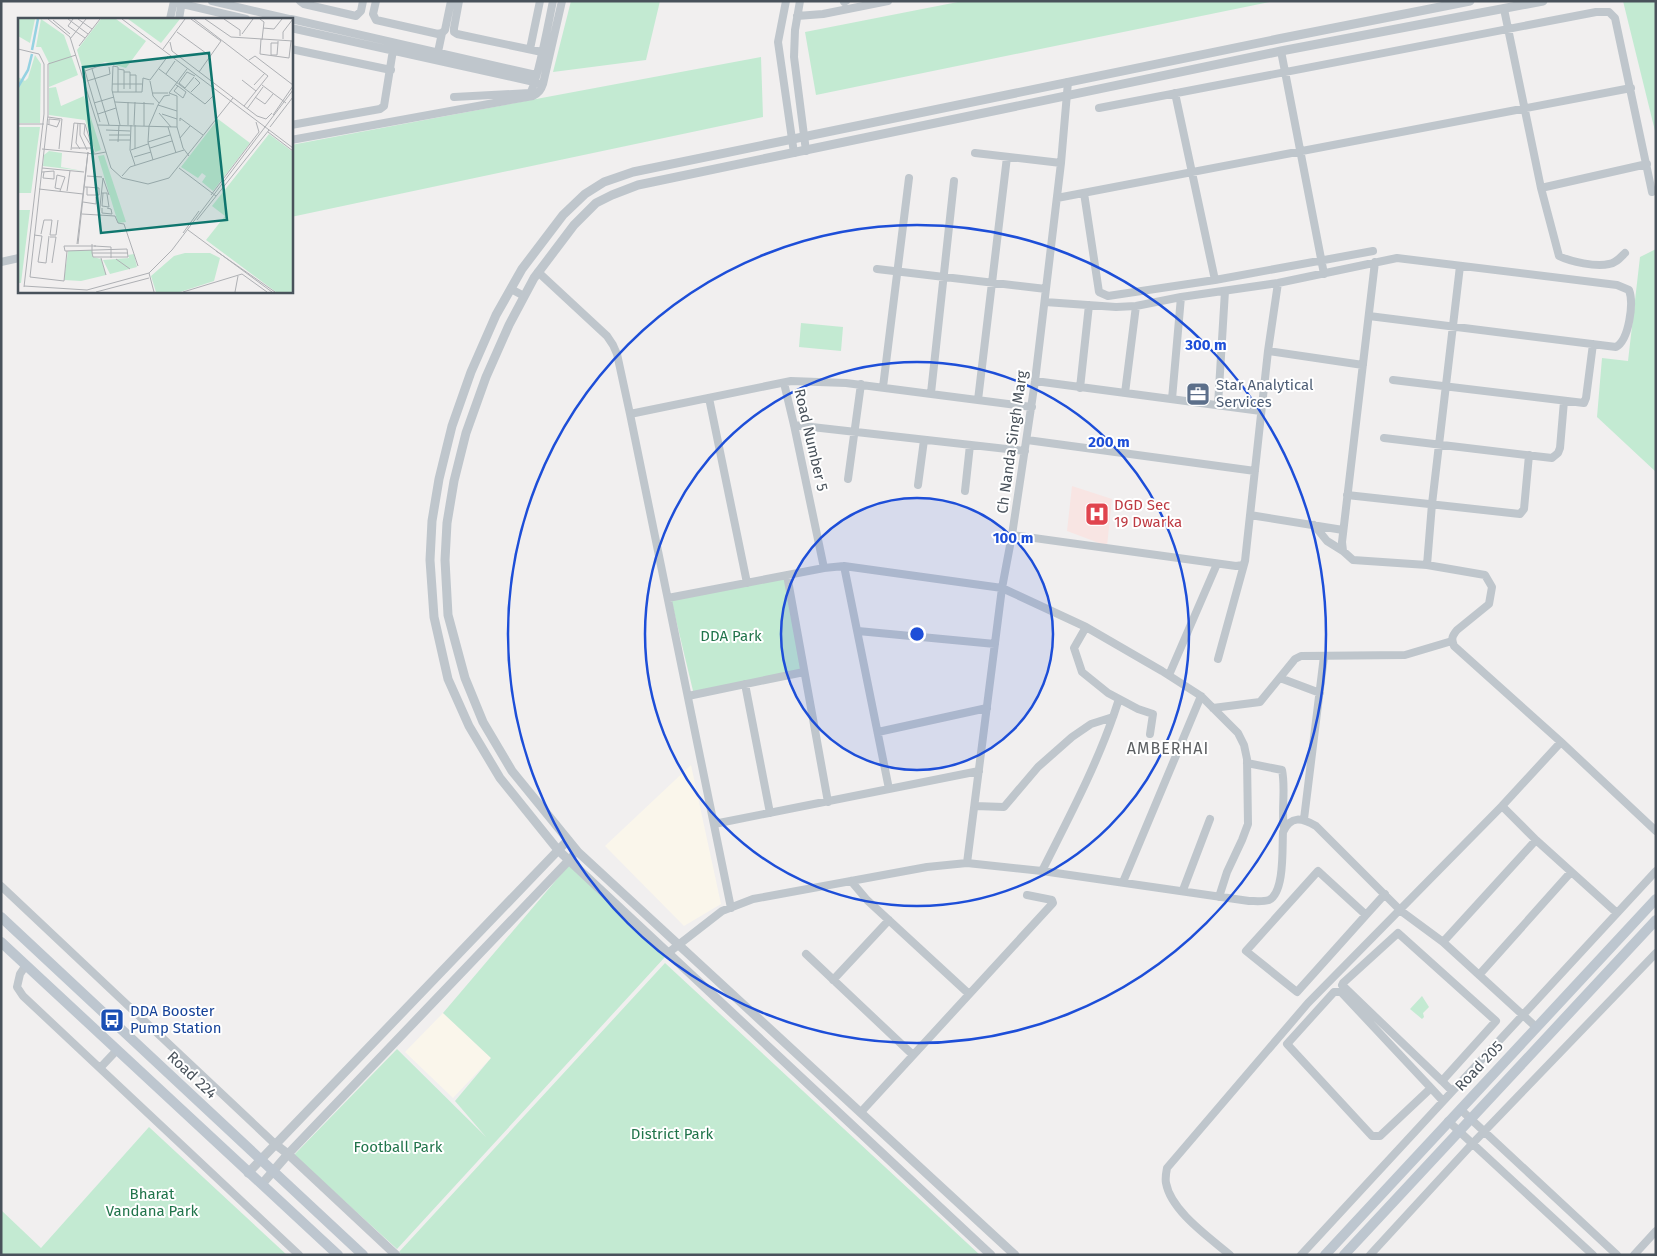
<svg xmlns="http://www.w3.org/2000/svg" width="1657" height="1256" font-family="'Fira Sans',sans-serif">
<style>
.commercial{fill:#faf6eb}
.medical{fill:#f8e5e3}
.green{fill:#c3ead2}
.lines{fill:none;stroke-linecap:round;stroke-linejoin:round}
.minor{stroke:#bfc6cc;stroke-width:8}
.tertiary{stroke:#bfc6cc;stroke-width:9}
.secondary{stroke:#bdc6cf;stroke-width:10}
.ring{fill:none;stroke:#1d4ed8;stroke-width:2.5}
.labels{text-anchor:middle;dominant-baseline:central;stroke-width:4;stroke-linejoin:round;paint-order:stroke}
.service-label{font-size:15px;fill:#4e5e75;stroke:#fff;text-anchor:start}
.street-label{font-size:15px;fill:#49525b;stroke:#fff}
.health-label{font-size:15px;fill:#be3a42;stroke:#fff;text-anchor:start}
.park-label{font-size:15px;fill:#21744b;stroke:#fff}
.transit-label{font-size:15px;fill:#164399;stroke:#fff;text-anchor:start}
.neighbourhood-label{font-size:16px;letter-spacing:1px;fill:#5d6063;stroke:#fff}
.inset-river{fill:none;stroke:#95d2e2;stroke-width:2.5}
.inset-road{fill:none;stroke:#aeb0b4;stroke-width:1}
.view{fill:#0f766e;fill-opacity:0.15;stroke:#0f766e;stroke-width:2.5}
.inset-edge{fill:none;stroke:#49525b;stroke-width:2.5}
.centre{fill:#1d4ed8;stroke:#fff;stroke-width:2.5}
.ring-label{font-size:15px;text-anchor:middle;font-weight:bold;fill:#1d4ed8;stroke:#fff;stroke-width:4;stroke-linejoin:round;paint-order:stroke}
</style>
<rect width="100%" height="100%" fill="#f1efef"/>
<path class="commercial" d="M691 765 721 904 684 926 605 846Z
M443 1013 491 1058 453 1098 405 1052Z"/>
<path class="medical" d="M1072 486 1112 499 1107 546 1067 531Z"/>
<path class="green" d="M571 1H660L646 60 553 72Z
M963 1H1274L816 95 805 32Z
M1623 1H1656V135Z
M761 57 763 117 291 217V145Z
M1656 249V472L1597 417 1602 358 1628 361 1640 257Z
M801 323 843 327 841 351 799 347Z
M785 576 802 669 694 695 671 599Z
M569 865 665 957 397 1249 294 1155 397 1049 486 1137 455 1101 491 1058 443 1013Z
M665 963 980 1255H402L399 1252Z
M1422 996 1429 1007 1423 1013 1424 1017 1422 1019 1410 1009Z
M149 1127 287 1255H1V1210L41 1248Z"/>
<g class="lines">
<path class="minor" d="M212 1 289 19
M300 1 304 4 356 16 361 11 363 1
M376 1 373 14 376 20 438 34 442 33 445 30 451 1
M459 1 454 28V32L457 34 542 52
M786 1 778 42 794 153
M800 1 795 30 794 57 806 151
M174 2 246 19
M844 2 846 1
M1504 9 1541 188 1559 256C1571 262 1596 267 1609 264 1616 263 1620 258 1625 253
M797 16 823 14 888 1
M170 19 174 1
M179 19 182 1
M291 19 536 75
M291 28 543 84
M291 49 391 70
M530 49 540 1
M1281 51 1324 274
M438 52 442 33
M1175 93 1215 280
M454 97 530 93C538 82 549 19 553 1
M1099 108 1596 12H1609L1615 18 1652 192
M291 125 380 109 384 106 393 50
M291 140 533 96C539 93 541 90 543 84L562 1
M975 153 1061 163
M1541 188 1647 164
M1084 193 1099 292 1108 296 1215 280 1373 251
M1057 198 1631 88
M1 262 19 258
M1375 262 1342 542 1343 551 1353 560 1427 565 1485 575 1492 587 1489 604 1457 630C1452 636 1451 639 1454 646L1561 742 1656 831
M877 269 1046 289
M538 272 607 336 613 345 617 354 630 414 731 908
M511 289 524 296
M1045 302 1116 307 1136 306 1181 297 1278 283 1397 258 1617 285 1629 290C1634 303 1629 340 1616 347L1369 316
M1268 351 1363 365
M1393 380 1584 403 1586 398 1593 344
M1035 381 1261 411
M784 383 794 425 824 568
M883 387 909 178
M1080 388 1089 305
M931 393 954 181
M1125 393 1136 306
M709 398 747 583
M1172 399 1181 297
M978 400 1007 157
M1218 405 1225 291
M630 414 791 381 846 383 1032 407
M794 425 1025 451
M1384 438 1552 458 1558 453 1560 448 1564 401
M1027 440 1255 471
M848 479 861 384
M918 485 924 440
M965 491 970 445
M1347 495 1520 514 1524 509 1529 455
M1250 515 1343 530
M1314 525 1327 541 1343 551
M1012 535 1236 566 1243 565 1245 561
M1427 565 1432 504 1460 266
M844 566 889 789
M787 575 828 802
M668 598 824 568 844 566 1002 588 1086 627 1162 671 1201 696 1238 733 1244 745 1247 759 1248 824 1242 840 1227 872 1219 897
M1086 627 1074 648 1082 672 1108 693 1138 709 1153 714 1150 734
M858 631 995 644
M1218 659 1245 561 1268 351 1278 283
M1169 675 1217 564
M1280 678 1320 693
M745 684 770 813
M688 696 804 672
M1213 708 1260 702 1295 659 1301 656 1405 655 1452 641
M878 732 987 708
M1247 763 1282 770C1286 789 1281 810 1284 829
M975 806 1004 807 1038 767 1072 737 1091 724 1113 717 1119 699
M1502 806 1536 840 1617 913
M1304 819 1324 656
M714 824 979 771
M967 863 1002 588 1012 535 1035 381 1061 163 1068 82
M1042 871C1068 819 1095 769 1114 714
M851 881 867 900 969 994
M1123 882 1201 696
M1 886 275 1144
M1183 890 1210 819
M1366 915 1297 992 1246 951 1318 871 1366 915 1385 894
M1443 942 1536 840
M668 953 722 911 753 899 927 867 967 863 1042 871 1249 901C1255 901 1263 902 1269 900 1285 892 1282 847 1283 832 1291 815 1302 818 1316 826L1401 911 1443 942 1536 1027
M806 954 913 1055
M26 965 20 974 17 987 23 996 299 1255
M1479 975 1571 872
M833 980 889 920
M100 1068 117 1050
M1442 1081 1342 985 1343 983 1398 933 1496 1021 1442 1081 1452 1091
M1431 1088 1380 1136H1372L1287 1044 1334 992H1341L1431 1088 1443 1101
M1460 1109 1617 1255
M861 1112 1053 903 1052 900 1027 895
M1448 1121 1593 1255
M1230 1255C1209 1237 1171 1211 1166 1183 1165 1178 1166 1173 1167 1168L1308 1003 1502 806 1561 742
M1301 1255 1656 871
M1370 1255 1473 1143 1656 953
M1634 1255 1656 1231"/>
<path class="tertiary" d="M275 1144 288 1154 396 1255
M248 1173 568 840
M262 1184 288 1154 572 857
M991 1255 558 850 500 778 469 726 448 679 434 617 430 560 432 521 439 479 452 426 471 372 496 315 522 269 563 215 585 194 604 182 633 172 1278 39 1470 1
M1015 1255 578 852 512 771 483 722 465 678 448 615 445 560 447 523 454 481 466 433 486 377 509 325 534 278 574 225 596 203 612 195 638 185 1281 51 1543 1"/>
<path class="secondary" d="M1 917 363 1255
M1 942 338 1255
M1325 1255 1656 899
M1344 1255 1656 920"/>
</g>
<circle cx="917" cy="634" r="136" fill="#1d4ed8" fill-opacity=".12"/>
<g class="ring">
<circle cx="917" cy="634" r="136"/>
<circle cx="917" cy="634" r="272"/>
<circle cx="917" cy="634" r="409"/>
</g>
<defs>
<g id="office-square" transform="scale(1.25)"><rect x="-9" y="-9" width="18" height="18" rx="4" fill="#5c6f8a" stroke="#fff"/><path d="M-6-3h4V-5.5h4V-3h4V5H-6ZM-1-4.5V-3h2v-1.5ZM-6 0V1H6V0Z" fill="#fff"/></g>
<g id="hospital-square" transform="scale(1.25)"><rect x="-9" y="-9" width="18" height="18" rx="4" fill="#e0444e" stroke="#fff"/><path d="M-5-5h3v3.5h4V-5h3V5h-3V1.5h-4V5h-3Z" fill="#fff"/></g>
<g id="bus-square" transform="scale(1.25)"><rect x="-9" y="-9" width="18" height="18" rx="4" fill="#1a4fb4" stroke="#fff"/><path d="M-5-6H5V4H4V6H2V4H-2V6H-4V4H-5ZM-3.5-4V0h7V-4ZM-3.5 1.2v1.5H-2V1.2ZM2 1.2v1.5H3.5V1.2Z" fill="#fff"/></g>
</defs>
<g fill-rule="evenodd">
<use href="#office-square" x="1198" y="394"/>
<use href="#hospital-square" x="1097" y="514"/>
<use href="#bus-square" x="112" y="1020"/>
</g>
<g class="labels">
<g class="service-label">
<text x="1216" y="385">Star Analytical<tspan x="1216" dy="17">Services</tspan></text>
</g>
<g class="street-label">
<text transform="translate(811 440) rotate(77)">Road Number 5</text>
<text transform="translate(1012 442) rotate(-82)">Ch Nanda Singh Marg</text>
<text transform="translate(1479 1066) rotate(-47)">Road 205</text>
<text transform="translate(192 1075) rotate(43)">Road 224</text>
</g>
<g class="health-label">
<text x="1114" y="505">DGD Sec<tspan x="1114" dy="17">19 Dwarka</tspan></text>
</g>
<g class="park-label">
<text x="731" y="636">DDA Park</text>
<text x="672" y="1134">District Park</text>
<text x="398" y="1147">Football Park</text>
<text x="152" y="1194">Bharat<tspan x="152" dy="17">Vandana Park</tspan></text>
</g>
<g class="transit-label">
<text x="130" y="1011">DDA Booster<tspan x="130" dy="17">Pump Station</tspan></text>
</g>
<g class="neighbourhood-label">
<text x="1168" y="748">AMBERHAI</text>
</g>
</g>
<g transform="translate(18 18)">
<rect width="275" height="275" fill="#f1efef"/>
<path d="M0 1H17L12 25 0 18ZM23 1 46 17 60 57 31 69V45L23 29H18ZM83 1H98L128 23 108 50 87 44 65 52 59 32ZM110 1H162L143 25ZM17 37 23 46 22 105H0V59L7 63 10 60ZM38 69 43 88 66 78 83 132 77 134 67 102 31 97V70ZM200 101 232 125 195 173 184 164 188 158 184 155 180 160 163 149ZM0 109H22L13 175H0ZM251 116 275 134V274H258L188 222 207 198 194 188ZM31 133 44 135 43 149 65 153 25 148 26 137ZM86 137 108 204 100 205 80 138ZM0 192H12L3 265H0ZM74 232 75 239 83 241 88 257 63 263 46 262 50 233ZM167 235H192L202 240 196 263 162 274H138L133 258 156 238ZM116 236 119 249 92 256 85 242 111 240 110 237Z" fill="#c3ead2"/>
<path class="inset-river" d="M14 32 20 1M0 69 10 52 14 36"/>
<path class="inset-road" d="M30 1 52 19 93 150 104 160 130 166 151 160 215 80M50 1 70 16M55 1 50 8 67 20M60 1 74 11M104 1 275 130M173 1 203 23 181 54M176 1 250 58M187 1 213 19 275 23M206 1 222 12V18M242 1 246 4 244 22M35 2 52 16M245 10 256 11 264 1M159 14 192 38M224 16 235 1M52 21 68 1M265 21V14L275 1M152 24 154 33 239 98 248 101 254 95M260 25H253V37H259L260 25V23M61 28 82 1M0 31 21 36 26 46V96L6 269M145 31 167 1M242 36 271 40 273 23M242 36 243 21M231 42 237 38 275 67M74 51 91 107M100 51 106 52V71M141 51 187 86 196 77M169 51 151 75 159 78V109L165 130 171 138M106 54H112V71M148 56 157 43M112 57H118V74M176 59 167 70 161 65 169 54 177 58M224 62 238 73M69 63 92 56 91 49M132 63 135 78 141 85M94 66H124M158 67 160 68 156 73 165 80 168 74 160 68M236 67 247 55M244 67 268 85M94 74H124L125 60 132 62 150 38M100 74V49L95 48 94 72 102 107M173 74 182 65 177 60M134 75H150M237 79 247 86 255 76M97 84 136 86M76 85 96 79M140 87 159 93M226 88 250 58M229 91 245 69M141 95 153 109M80 96 98 90M144 96 159 101M255 97 275 68M30 99 44 101 41 131M162 103V100L185 117M82 104 67 53 84 47M60 105 58 125 62 131M62 105V117L69 132M0 106H26M29 106 39 109 42 102 31 101V106M67 107 66 116 73 128M80 107 159 109M110 107V84M113 107 112 132 117 147M116 107 117 84M126 108V84M150 109 158 135M252 109 275 79M88 112 112 113M250 114 275 133M91 117H112M162 120 172 108M91 122H112M100 124 101 107M130 124 152 117M54 130H74M132 130 154 123M24 131 77 136 88 134M117 131V107M53 132 56 105 67 106 76 135M113 132 130 126M116 139 133 134M135 142 130 124 131 108 140 87 146 78 152 77M24 150 66 154M161 150 198 178M24 154 36 153V161L25 160 26 154M69 158 84 159M104 158 112 149 166 132M85 160 91 177M67 169H69L81 170V177H69V169M21 171 65 176M42 173 47 159 39 157 37 170 42 171M49 173 52 153M83 175H89V176L91 189 84 188 85 175M193 177 241 114 238 104M65 184 78 186V179M84 190V195L94 196 93 191 89 190M64 196 97 198M81 198 85 160M97 198 100 205 106 206 120 248M179 202 251 112M170 212 254 274M165 215 181 193M23 216 26 202H34L32 217H38L40 202M16 217 24 218 20 244 28 245 31 218M32 219H38L34 245M59 226 70 134 60 226M74 226V235H110M76 228 93 229V240M49 233 46 263 12 259 30 97V46L58 37M198 233 257 274M74 235 75 239H110L109 231 47 233 46 228H78M83 240 88 257M98 241 112 251M131 255 136 274M6 268 69 272 131 255 154 232 275 72M78 274 131 260M165 274 224 256 249 274M217 274 220 258"/>
<path class="view" d="M191 35 209 202 83 215 65 49Z"/>
<rect width="275" height="275" class="inset-edge"/>
</g>
<circle cx="917" cy="634" r="8" class="centre"/>
<g class="ring-label">
<text x="1206" y="350">300 m</text>
<text x="1109" y="447">200 m</text>
<text x="1013" y="543">100 m</text>
</g>
<rect width="1657" height="1256" fill="none" stroke="#49525b" stroke-width="5"/>
</svg>
